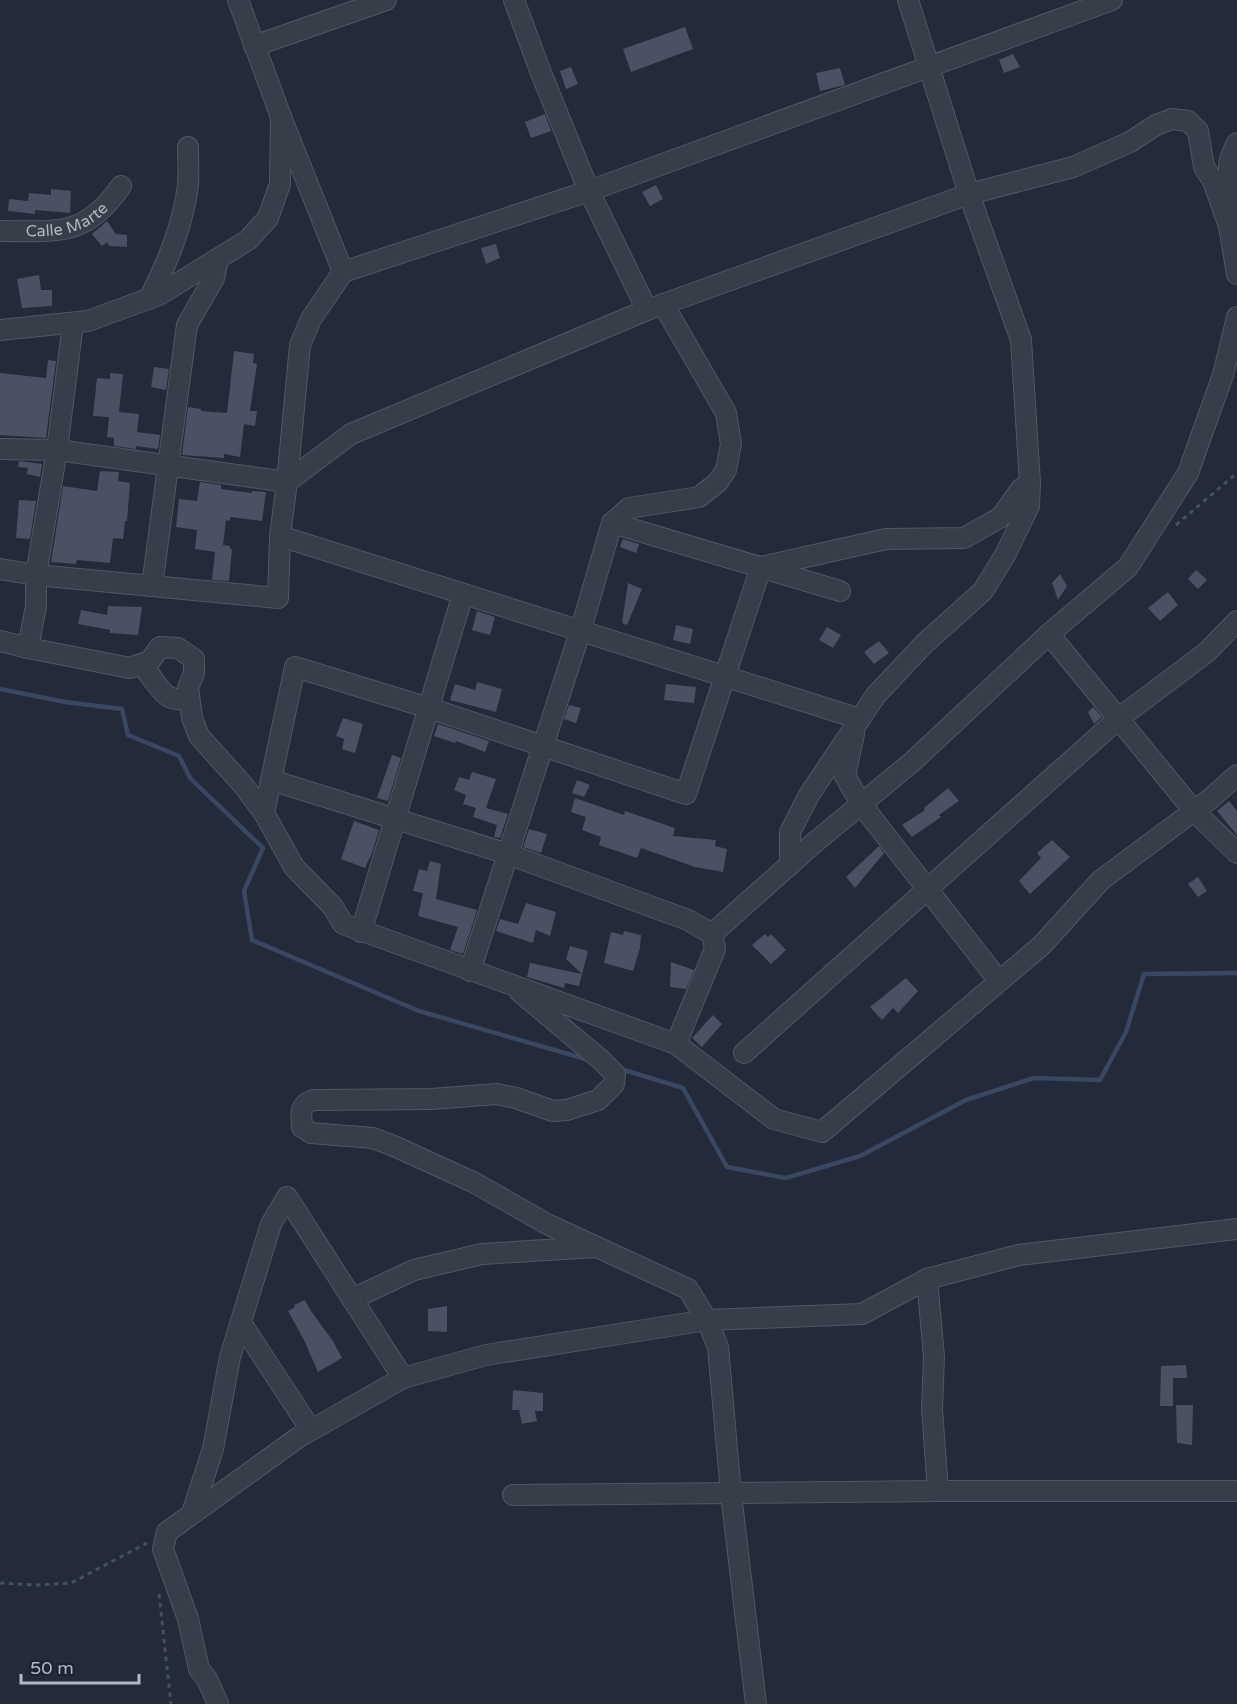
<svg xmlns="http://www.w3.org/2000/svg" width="1237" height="1704" font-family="'Varela Round',sans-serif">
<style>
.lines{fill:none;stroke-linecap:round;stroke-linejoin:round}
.stream{stroke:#394761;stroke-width:4.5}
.building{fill:#495163}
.minor-casing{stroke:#525764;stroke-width:22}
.path{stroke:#435357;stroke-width:3;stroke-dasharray:4.5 4.5;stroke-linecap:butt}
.minor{stroke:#373d49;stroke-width:20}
.labels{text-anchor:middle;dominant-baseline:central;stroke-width:6;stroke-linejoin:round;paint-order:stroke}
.street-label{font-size:16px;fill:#b2b7c5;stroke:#1c222e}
</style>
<rect width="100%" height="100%" fill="#232a39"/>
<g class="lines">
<path class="stream" d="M0 689 65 702 122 709 128 735 179 756 190 778 263 848 244 891 252 940 419 1011 589 1060
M624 1070 683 1088 727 1167 786 1178 860 1156 966 1100 1034 1078 1100 1080 1126 1032 1144 974 1237 973"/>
</g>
<path class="building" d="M685 27 693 49 631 72 623 49Z
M1013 54 1020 67 1004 73 999 60Z
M571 67 578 84 566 89 560 71Z
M840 68 845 85 820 91 816 73Z
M545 114 551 131 531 138 525 122Z
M656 185 663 199 650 206 642 192Z
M51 189 71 191 70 213 35 210V214L8 211 9 199 28 201 29 193 51 195Z
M107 221 116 234 127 235V247L109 246 107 242 102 246 92 234Z
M496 244 500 258 486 264 481 248Z
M39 275 41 290H52V306L22 308 17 279Z
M234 351 254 354 253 363 257 364 250 411H257L255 426 244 424 240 457 224 454V458L182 455 188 407 201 409V411L227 413Z
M48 360 56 361 46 438 0 435V373L46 378Z
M154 367 169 369 166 390 151 387Z
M110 373 123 374 119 412 139 414 137 432 160 435 158 449 136 446V449L114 446V438L107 437 109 417 93 416 97 378 110 379Z
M19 461 42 464 40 477 27 474 28 468 18 467Z
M100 471 119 472 118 481 130 483 127 521H125L123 539 113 538 110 563 77 560 76 564 51 562 63 486 97 491Z
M200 482 221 485V489L252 493V491L266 492 262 521 230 517V521L226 520 223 545 230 546V549H232L229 581 212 580 215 552 195 549 197 530 176 527 179 499 197 501Z
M19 500 36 501 30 539 16 538Z
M623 539 639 544 636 553 620 547Z
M1196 570 1207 580 1198 589 1188 579Z
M1060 574 1067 586 1058 600 1052 583Z
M628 583 642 589 627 625 622 623Z
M1168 592 1178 605 1160 621 1148 608Z
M108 606 142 607 138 635 110 633V630L78 624 81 610 107 615Z
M477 611 495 617 490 635 472 630Z
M676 625 693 629 690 644 673 640Z
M827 627 841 635 833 648 819 640Z
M879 641 889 653 874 664 864 652Z
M477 682 502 689 496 712 450 700 455 684 475 690Z
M666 684 696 687 694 703 664 700Z
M569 705 581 708 576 723 564 719Z
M1093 707 1102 717 1094 724 1088 712Z
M343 718 363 724 355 753 342 749 344 739 336 736Z
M438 724 489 741 485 752 456 741 455 743 434 736Z
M392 755 401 758 388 801 377 798Z
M472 772 496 779 486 808 508 814 500 838 494 837 497 825 473 817 476 808 463 804 466 795 454 790 459 777 469 780Z
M577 780 590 785 584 797 572 793Z
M948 788 959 801 939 815 941 817 912 837 902 825 925 810 924 808Z
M575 798 624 815 625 811 675 828 673 836 716 840 715 846 727 849 723 872 695 867 641 848 637 858 599 845 601 837 582 830 586 817 571 812Z
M1229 801 1237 811V835L1217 811Z
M354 821 379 830 372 853 365 868 341 859Z
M529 829 547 834 541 853 523 847Z
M1052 840 1070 857 1030 894 1019 881 1041 858 1037 853Z
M879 846 884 853 855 888 846 877Z
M430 861 441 864 436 899 477 910 463 954 450 950 458 927 418 916 423 893 413 891 419 869 427 871Z
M1198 877 1207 891 1198 897 1188 884Z
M526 903 556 912 550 936 536 930 533 943 496 931 500 919 518 924Z
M624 931 641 935 640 948 633 971 604 963 611 932 623 935Z
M765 934 768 937 771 934 786 950 771 964 752 945Z
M570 946 588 951 579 986 565 983 564 988 527 977 530 963 582 974 566 959Z
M671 962 694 970 686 989 670 987Z
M906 978 918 991 898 1013 893 1008 882 1020 870 1007Z
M713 1015 722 1024 702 1047 692 1038Z
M305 1300 311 1311 333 1341 342 1358 318 1372 304 1340 288 1311 295 1307 294 1305Z
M447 1306V1332L428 1331V1309Z
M1186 1365 1187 1378H1173V1406H1160L1161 1366Z
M513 1390 543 1393V1411H535L537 1421 522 1424 519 1410H512Z
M1176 1405H1193L1192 1445 1177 1443Z"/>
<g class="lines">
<g class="minor-casing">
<g id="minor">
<path d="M238 0 281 117 343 272"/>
<path d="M514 0 541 73 589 191 647 310"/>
<path d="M254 46 386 0"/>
<path d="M1231 222C1237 200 1228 185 1229 165 1229 158 1234 150 1237 143"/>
<path id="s1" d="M0 231C57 231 85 238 121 186"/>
<path d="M149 299C167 263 183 226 188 185 189 173 188 160 188 147"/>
<path d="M0 330 88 321 159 295 248 240 268 218 280 184 281 117"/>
<path d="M0 449 57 450 287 482 351 434 647 310 969 194 1073 167 1130 142 1156 125 1172 119 1188 121 1198 131 1204 167 1213 181 1229 226 1237 274"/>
<path d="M612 523 840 591"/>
<path d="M280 536 860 719"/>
<path d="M0 569 36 575 278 598 280 536 287 482 300 345 311 319 343 272 589 191 1112 0"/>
<path d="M152 586 187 325 214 278 218 259"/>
<path d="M1049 634 1194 811 1237 853"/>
<path d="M0 641 28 648 130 668 150 661 160 647 178 648 194 659V673L188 688 192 718 199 736 243 785 264 813 294 867 333 907 343 924 676 1044 774 1119 822 1132 1042 945 1101 880 1210 799 1237 775"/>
<path d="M28 648 36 606V575L57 450 73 323"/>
<path d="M148 673C161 689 166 704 189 698"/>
<path d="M854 734 845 776 861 804 999 981"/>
<path d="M271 780 508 854 688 920 712 934 715 949 676 1044"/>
<path d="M264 813 295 667 429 708 686 794 761 567 886 539 964 538 1001 517 1021 489 1030 483 1021 340 969 194 908 0"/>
<path d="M790 865V832L809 795 876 695 925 643 983 591 1005 555 1029 506 1030 483"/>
<path d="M361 932 463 594"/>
<path d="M712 934 814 843 912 762 1049 634 1128 567 1188 473 1223 375 1237 317"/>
<path d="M470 971 580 632 612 523 629 508 699 497 718 482 726 470 731 444 726 413 663 304"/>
<path d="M520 992 601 1060 615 1074 614 1084 598 1100 567 1110 553 1111 516 1098 497 1094 432 1099 313 1100C299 1105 301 1113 302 1127L311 1133 373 1138 394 1146 475 1183 547 1224 688 1289 707 1320 718 1347 731 1494 756 1704"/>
<path d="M744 1053 1118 719 1207 652 1237 621"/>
<path d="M927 1279 934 1357 932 1409 938 1491"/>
<path d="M352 1299 414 1270 482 1254 594 1247"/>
<path d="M241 1323 311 1430"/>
<path d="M513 1495 938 1491H1237"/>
<path d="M192 1513 213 1449 230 1357 271 1224 287 1197 403 1378"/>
<path d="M218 1704 207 1679 199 1669 188 1619 163 1549 167 1532 299 1437 403 1378 486 1355 707 1320 862 1314 927 1279 1019 1255 1237 1229"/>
</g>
</g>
<path class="path" d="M1176 525 1237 473
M0 1583 37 1585 71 1583 147 1543
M159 1594 171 1704"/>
<use href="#minor" class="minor"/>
</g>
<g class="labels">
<g class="street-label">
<text stroke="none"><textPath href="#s1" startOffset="69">Calle Marte</textPath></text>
</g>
</g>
<path d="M21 1674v9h118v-9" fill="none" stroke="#b2b7c5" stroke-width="3"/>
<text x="30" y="1674" font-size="18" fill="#b2b7c5" stroke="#1c222e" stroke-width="4.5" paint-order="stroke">50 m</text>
</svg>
